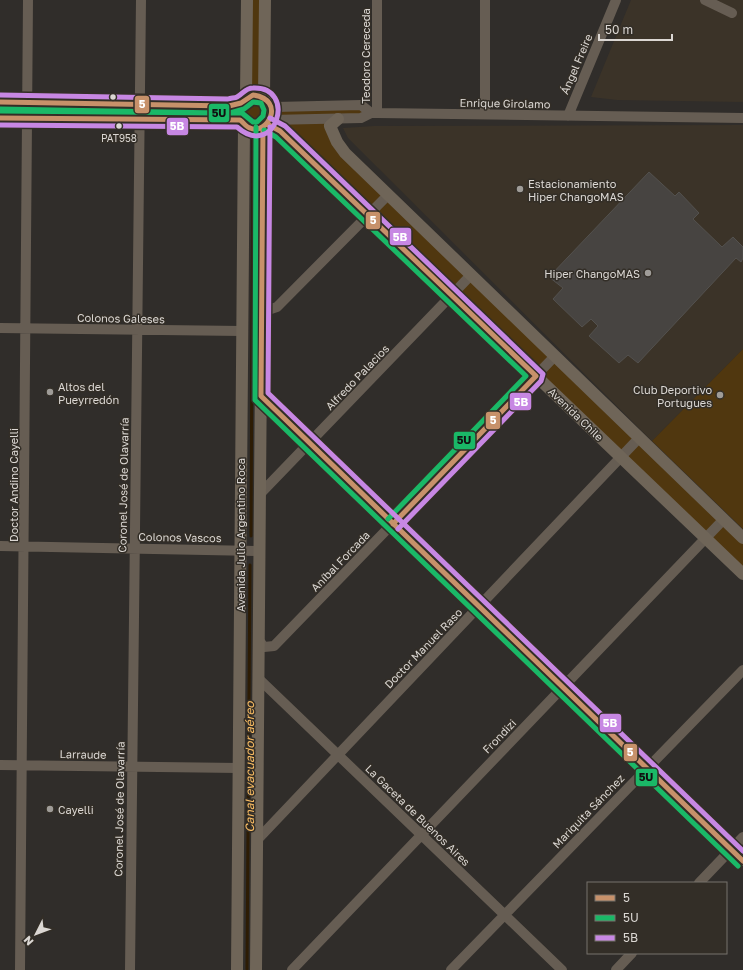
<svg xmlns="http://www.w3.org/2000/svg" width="743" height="970" font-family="'Golos Text',sans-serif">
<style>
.built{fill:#3b3328}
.green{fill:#50370f}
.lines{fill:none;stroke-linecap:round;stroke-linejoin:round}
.stream{stroke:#2d1c04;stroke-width:3}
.building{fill:#474441;stroke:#53514e}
.minor{stroke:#665d53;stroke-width:10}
.major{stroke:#6f6558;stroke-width:12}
.bus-1-casing{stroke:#332e27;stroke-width:8}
.bus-2-casing{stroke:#332e27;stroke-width:8}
.bus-3-casing{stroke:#332e27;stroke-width:8}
.bus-1{stroke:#c7916a;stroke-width:5}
.bus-2{stroke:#1ab867;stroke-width:5}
.bus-3{stroke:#c787e3;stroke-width:5}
.bus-dot{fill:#dbd7d3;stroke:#332e27;stroke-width:1.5}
.poi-dot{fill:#9f9c98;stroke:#332e27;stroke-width:1.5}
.labels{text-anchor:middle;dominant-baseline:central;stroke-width:3;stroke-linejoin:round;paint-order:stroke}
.bus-label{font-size:10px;fill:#dbd7d3;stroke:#332e27}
.street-label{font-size:11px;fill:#dbd7d3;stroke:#332e27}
.poi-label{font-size:11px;fill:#dbd7d3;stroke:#332e27;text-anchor:start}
.water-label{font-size:12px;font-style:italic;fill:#f9bc63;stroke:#332e27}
.line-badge{stroke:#332e27;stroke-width:1.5}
.badge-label{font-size:11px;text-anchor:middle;font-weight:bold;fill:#fff}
.pale-badge-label{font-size:11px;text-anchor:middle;font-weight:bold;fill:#111}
</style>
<rect width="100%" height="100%" fill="#302d2a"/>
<path class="built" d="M631 0H743V102L617 100 591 97Z
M743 125V349L652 441 348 138 343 128 374 126Z"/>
<path class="green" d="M247 0H265L270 103 361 105 371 113 338 119 332 134 743 538V574L279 131 239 120 0 118V102L240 103Z
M743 349V529L652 441Z"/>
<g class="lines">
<path class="stream" d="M251 536 253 134
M247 969 250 565"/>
</g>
<path class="building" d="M649 172 675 196 679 192 699 213 693 219 722 247 733 237 743 247V258L741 262 736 258 638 363 628 355 619 363 589 336 598 326 591 319 582 327 553 299 563 288 549 277Z"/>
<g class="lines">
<path class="minor" d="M485 0V114
M705 0 732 13
M246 97 258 95 264 97
M0 102 229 106 240 103
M270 103 275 107 361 105 371 113H377L743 118
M377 113V0
M568 116 616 0
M0 118 240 120
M270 120 361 118 371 113
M244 125 253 129 263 127
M261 304 263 308 268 310 277 307 388 195
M0 328 242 331
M261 396 743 861
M260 494 471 275
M0 546 259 551
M258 639 264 647 274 646 555 356
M258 678 562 970
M0 765 239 768
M257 840 639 438
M699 883 743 837
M20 970 28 0
M130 970 141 0
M292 970 724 519
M451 970 743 670
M616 970 632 953"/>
<path class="major" d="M338 119 330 126 337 142 345 153 743 538
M267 124 280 131 743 574
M237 970 244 125C236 115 237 107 246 97L247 0
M256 970 263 127C275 118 274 107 264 97L265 0"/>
<g class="bus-1-casing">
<path id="bus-1" d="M0 102 229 106 241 103 253 95C287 100 267 136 250 128 246 127 243 122 240 120L0 118
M267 124 280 131 536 376 393 524
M263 127 261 396 743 861"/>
</g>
<g class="bus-2-casing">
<path id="bus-2" d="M253 102 261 103 264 110 263 116 257 122H253L242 113H230L244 109Z
M0 109 219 113 0 111
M256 127 255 400 738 866
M264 130 276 137 526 376 388 519"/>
</g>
<g class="bus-3-casing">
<path id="bus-3" d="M270 118 285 126 543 374 541 381 398 529
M0 125 237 127C276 161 298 86 253 88 245 88 243 94 237 97 235 98 231 98 228 99L0 95
M270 127 268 393 743 851"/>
</g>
<use href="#bus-1" class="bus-1"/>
<use href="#bus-2" class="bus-2"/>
<use href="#bus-3" class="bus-3"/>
</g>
<g class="bus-dot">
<circle cx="113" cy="97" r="3.5"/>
<circle cx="119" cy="126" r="3.5"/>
</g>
<g class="poi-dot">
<circle cx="520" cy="189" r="4"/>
<circle cx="648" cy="273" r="4"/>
<circle cx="50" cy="392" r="4"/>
<circle cx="720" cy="395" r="4"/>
<circle cx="50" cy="809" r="4"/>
</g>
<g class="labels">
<g class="bus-label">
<text x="119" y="138">PAT958</text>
</g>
<g class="street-label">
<text transform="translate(365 56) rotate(-90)">Teodoro Cereceda</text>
<text transform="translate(576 64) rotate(-67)">Ángel Freire</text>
<text transform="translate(505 103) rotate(1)">Enrique Girolamo</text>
<text transform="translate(121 318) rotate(1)">Colonos Galeses</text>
<text transform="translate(357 377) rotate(-46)">Alfredo Palacios</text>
<text transform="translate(576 414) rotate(44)">Avenida Chile</text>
<text transform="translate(13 485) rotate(-90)">Doctor Andino Cayelli</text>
<text transform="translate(123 485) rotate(-89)">Coronel José de Olavarría</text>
<text transform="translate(240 535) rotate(-90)">Avenida Julio Argentino Roca</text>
<text transform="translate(180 537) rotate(1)">Colonos Vascos</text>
<text transform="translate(340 561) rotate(-46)">Aníbal Forcada</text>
<text transform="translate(423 648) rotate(-46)">Doctor Manuel Raso</text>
<text transform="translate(499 736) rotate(-46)">Frondizi</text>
<text transform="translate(83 754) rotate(1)">Larraude</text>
<text transform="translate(119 809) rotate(-89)">Coronel José de Olavarría</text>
<text transform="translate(588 811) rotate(-46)">Mariquita Sánchez</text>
<text transform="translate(418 815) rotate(44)">La Gaceta de Buenos Aires</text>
</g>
<g class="poi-label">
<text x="528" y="183">Estacionamiento<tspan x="528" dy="13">Hiper ChangoMAS</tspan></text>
<text x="640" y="273" text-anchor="end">Hiper ChangoMAS</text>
<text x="58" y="386">Altos del<tspan x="58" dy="13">Pueyrredón</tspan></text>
<text x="712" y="389" text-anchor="end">Club Deportivo<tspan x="712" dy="13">Portugues</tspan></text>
<text x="58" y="809">Cayelli</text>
</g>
<g class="water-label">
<text transform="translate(249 767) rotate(-90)">Canal evacuador aéreo</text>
</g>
</g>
<g class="line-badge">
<rect x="134" y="95" width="16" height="19" rx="4" fill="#c7916a"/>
<rect x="208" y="103" width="22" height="20" rx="4" fill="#1ab867"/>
<rect x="166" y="117" width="23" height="19" rx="4" fill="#c787e3"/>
<rect x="365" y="211" width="16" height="19" rx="4" fill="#c7916a"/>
<rect x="389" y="227" width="23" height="19" rx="4" fill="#c787e3"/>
<rect x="509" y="392" width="23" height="19" rx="4" fill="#c787e3"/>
<rect x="485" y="411" width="16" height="19" rx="4" fill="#c7916a"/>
<rect x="453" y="431" width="23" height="19" rx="4" fill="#1ab867"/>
<rect x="599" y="713" width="23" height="20" rx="4" fill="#c787e3"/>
<rect x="623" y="743" width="15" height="19" rx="4" fill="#c7916a"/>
<rect x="635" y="768" width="23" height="19" rx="4" fill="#1ab867"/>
</g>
<g class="badge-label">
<text x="142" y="108">5</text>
<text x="177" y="130">5B</text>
<text x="373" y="224">5</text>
<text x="400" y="241">5B</text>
<text x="521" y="406">5B</text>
<text x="493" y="424">5</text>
<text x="610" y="727">5B</text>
<text x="630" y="756">5</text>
</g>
<g class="pale-badge-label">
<text x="219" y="117">5U</text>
<text x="464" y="444">5U</text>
<text x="646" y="781">5U</text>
</g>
<rect x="587" y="882" width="140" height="72" fill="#332e27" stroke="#76726c"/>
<rect x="595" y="895" width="20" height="6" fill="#c7916a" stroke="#76726c"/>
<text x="623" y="902" font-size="12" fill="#dbd7d3">5</text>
<rect x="595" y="915" width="20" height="6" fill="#1ab867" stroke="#76726c"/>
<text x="623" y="922" font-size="12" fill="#dbd7d3">5U</text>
<rect x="595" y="935" width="20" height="6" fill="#c787e3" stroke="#76726c"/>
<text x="623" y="942" font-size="12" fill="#dbd7d3">5B</text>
<g transform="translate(36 934) rotate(228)" stroke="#332e27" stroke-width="3" paint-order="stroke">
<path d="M0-3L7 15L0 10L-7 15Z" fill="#dbd7d3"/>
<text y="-6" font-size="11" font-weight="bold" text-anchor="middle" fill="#dbd7d3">N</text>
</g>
<path d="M599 34v6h73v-6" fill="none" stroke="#dbd7d3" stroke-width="2"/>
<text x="605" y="34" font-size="12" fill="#dbd7d3" stroke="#332e27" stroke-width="3" paint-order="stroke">50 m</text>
</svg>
